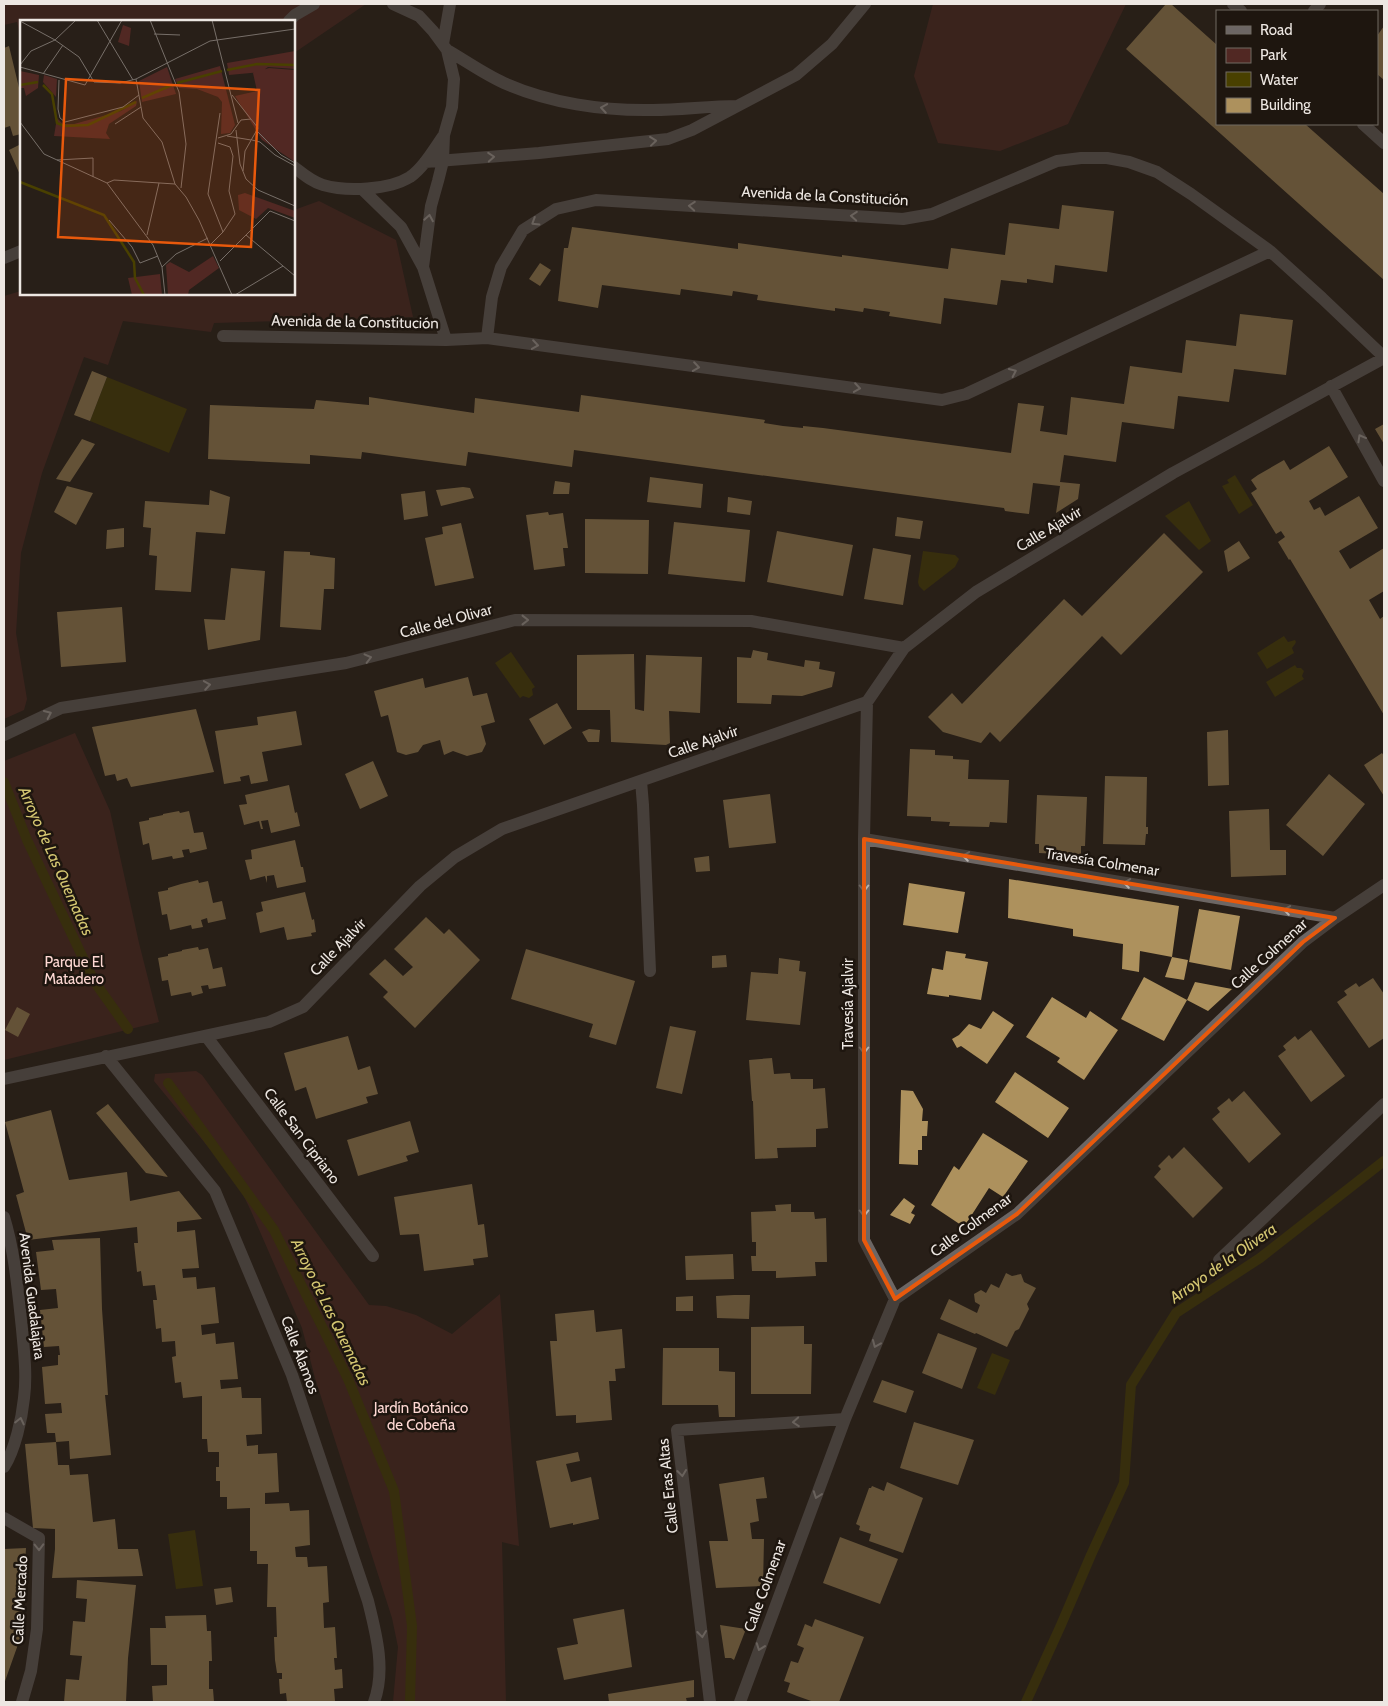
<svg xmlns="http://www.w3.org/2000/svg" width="1388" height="1706" font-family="Cabin,sans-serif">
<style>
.green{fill:#512823}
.water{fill:#494000}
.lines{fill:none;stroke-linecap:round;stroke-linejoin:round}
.stream{stroke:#494000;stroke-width:10}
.building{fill:#ad915d}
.minor{stroke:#6c6664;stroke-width:12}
.oneway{stroke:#b9b3b0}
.marked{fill:none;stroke:#e8590c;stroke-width:4;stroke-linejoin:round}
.labels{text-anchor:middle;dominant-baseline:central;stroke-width:5;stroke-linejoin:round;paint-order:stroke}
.street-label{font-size:15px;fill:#ede7e2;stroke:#1e160f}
.park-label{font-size:15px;fill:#fed8d3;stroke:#1e160f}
.water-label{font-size:16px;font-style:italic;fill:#d4c671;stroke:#1e160f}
.inset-river{fill:none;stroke:#494000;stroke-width:2.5}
.inset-road{fill:none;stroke:#776f69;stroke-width:1}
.view{fill:#e8590c;fill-opacity:0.15;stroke:#e8590c;stroke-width:2.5}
.inset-edge{fill:none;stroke:#ede7e2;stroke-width:2.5}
</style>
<rect width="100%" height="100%" fill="#281f18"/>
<path class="green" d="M4 4H366L294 53V21H21V39L17 22 4 25Z
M933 4H1126L1068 124 1000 151 938 143 914 76Z
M319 201 396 240 413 317 214 323 211 332 123 321 108 365 84 357 42 473 21 553 16 633 27 699 24 710 4 719V296L21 291V294H294V210Z
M75 733 110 811 139 943 159 1022 4 1060V761Z
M196 1071 202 1075 369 1305 386 1306 416 1315 452 1334 500 1294 519 1546 502 1542 506 1702H393L398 1647 392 1618 315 1378 302 1328 251 1211 237 1182 154 1081 155 1074Z"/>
<path class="water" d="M107 377 187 409 169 453 90 421Z
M1235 475 1253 505 1239 514 1222 486 1229 483 1227 480Z
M1189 501 1211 541 1199 550 1165 516Z
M923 551 955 555 959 559 955 567 924 591 919 586 918 582Z
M1284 636 1288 642 1295 640 1296 642 1295 644 1292 648 1294 653 1267 669 1257 653Z
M511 652 535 687 532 689 533 695 529 698 523 696 520 698 495 663Z
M1295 665 1297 668H1301L1304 671 1302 676 1304 679 1275 697 1266 682Z
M992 1353 1010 1360 995 1395 977 1388Z
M195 1530 203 1586 176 1589 168 1534Z"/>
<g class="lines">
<path class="stream" d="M4 782 27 840 94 981 128 1029
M168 1083 274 1230 348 1379 394 1491 412 1626 410 1702
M1026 1702 1061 1625 1091 1555 1124 1483 1131 1385 1176 1313 1260 1258 1384 1161"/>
</g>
<path class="building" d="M1166 4H1171L1217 45V124H1305L1384 194V280L1126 49Z
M1384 26V80L1377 74V36Z
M9 46 21 96V134L13 136 10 126 4 128V48Z
M21 144V177L9 150Z
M1062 205 1114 211 1107 272 1055 265 1053 283 1027 279V283L1001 280 997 305 944 298 941 324 889 316 890 312 864 308 863 312 835 308V311L757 300 758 295 733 291 732 296 681 289 680 295 602 285 598 308 558 301 564 248H568L572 227 738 249V243L842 257V255L948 269 951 248 1005 255 1009 223 1059 229Z
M540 263 551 270 540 286 529 279Z
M1240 314 1293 320 1286 375 1234 369 1229 402 1178 396 1174 429 1122 422 1116 462 1064 455 1060 482 1080 484 1078 499 1056 513 1060 486 1033 483 1029 514 1005 511 1004 508 574 450 572 467 468 452 466 466 362 452 361 459 310 455V464L208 459 210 405 314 409 316 400 369 405V397L474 413 475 398 579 412 581 395 765 420 764 423 783 426 803 428V426L823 428 1011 453 1018 403 1044 406 1040 431 1067 435 1071 397 1124 404 1130 366 1182 373 1186 340 1236 346Z
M92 371 107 377 90 421 74 415Z
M1384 424V444L1375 429Z
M82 439 95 444 70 482 56 479Z
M1329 446 1348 477 1309 501 1314 510 1320 507 1325 516 1359 496 1378 528 1339 551 1350 569 1384 548V591L1369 600 1380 619 1384 616V715L1290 559 1289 560 1280 545 1278 542 1285 537 1281 531 1276 534 1251 493 1257 489 1251 480 1258 475 1284 460 1290 470Z
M650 477 703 484 701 508 647 502Z
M555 481 570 483 569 494H553Z
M67 486 93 493 76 525 54 512Z
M463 487 470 488 474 498 441 506 436 490Z
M210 490 230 497 225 534 196 532 191 592 155 590 157 556 149 555 151 528 143 527 145 501 209 505Z
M425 491 428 516 404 520 401 494Z
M728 497 752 501 750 515 727 512Z
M548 512 549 515 563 513 568 548H563L565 566 534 570 526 515Z
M897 517 923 521 920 539 895 536Z
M585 519 649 520 648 574 585 573Z
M674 522 750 530 745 582 668 574Z
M461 523 474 578 435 586 425 538 443 534 442 527Z
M124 528V547L106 549 107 530Z
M777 531 853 545 843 596 767 582Z
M1164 533 1203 572 1121 655 1102 636 1000 742 990 732 981 743 943 732 928 717 952 693 962 704 1064 599 1082 616Z
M1239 541 1250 558 1228 572 1224 551Z
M873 548 911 555 903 605 864 599Z
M284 551 310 552V555L335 558 334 589H324L321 630 280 627Z
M231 568 265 571 260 640 208 650 204 619 225 620Z
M122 607 126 662 61 667 57 612Z
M753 650 768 653 767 660 804 667 805 660 820 662 819 669 835 672 832 687 802 696 772 695 771 704 737 703V657L751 658Z
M634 654 635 709 644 711 646 655 702 657 700 713 669 711 670 743 666 745 611 742 610 710H577V655Z
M468 677 473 696 487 693 495 722 481 726 486 744 482 752 467 756 453 751 444 755 440 740 423 745 418 752 406 755 397 752 388 715 381 717 374 691 423 678 425 688Z
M557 703 572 728 544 745 529 719Z
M196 709 214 772 131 787 127 778 117 781 115 774 105 776 92 727Z
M296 711 302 745 262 752 268 781 251 784 249 775 240 777 241 781 224 784 215 731 258 725 257 717Z
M589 729 600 730 599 742H588L582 732Z
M1228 730 1229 785 1208 786 1207 732Z
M910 749 935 750V755L953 756V759L969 760 968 779 1009 780 1007 823 990 822 989 827 949 826 950 822 931 821V817L907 816Z
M1382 753 1384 756V796L1364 765Z
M373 761 388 796 360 809 345 774Z
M1329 774 1365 804 1323 856 1286 825Z
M1105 776 1147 777 1146 827H1148V834H1146L1145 845 1103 844Z
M289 785 295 813 297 812 300 826 271 833 268 820 261 821 263 829H261L259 821 244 825 239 805 247 804 245 795Z
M770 794 776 843 729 848 723 800Z
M1037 795 1087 797 1085 846H1081V855L1039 853V844H1035Z
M1269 809 1270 850H1286V875L1231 877 1229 811Z
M179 811 180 813 189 811 194 833 203 832 207 849 190 853 189 849 182 850 184 857 173 859 172 856 152 860 149 843 143 845 139 822 149 820V818L163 815V814Z
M295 840 301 867H303L306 882 277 888 274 875 267 876V883L265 876 250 880 245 860 252 859 251 850Z
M709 856 710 871 696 872 694 858Z
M1009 879 1179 906 1172 957 1140 951 1139 972 1122 969 1123 944 1073 936V929L1008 918Z
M198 880 199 883 208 881 213 903 222 901 226 919 208 923 207 918 201 920 203 927 192 929 191 925 170 930 167 914 162 915 158 892 168 890V888L181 884Z
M909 883 965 892 958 933 903 925Z
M305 892 312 920 314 919 316 932 311 933 312 936 287 940 284 927 260 933 256 913 263 911 261 902Z
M1199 909 1240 916 1231 970 1189 962Z
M426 917 444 934 449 929 480 960 415 1028 383 997 388 992 369 974 385 959 403 976 413 967 394 949Z
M198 947 199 950 208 948 213 969 222 967 226 986 209 989 208 985 201 986 203 993 192 996 191 992 171 996 168 980 162 981 158 958 168 956V954L182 951V950Z
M526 949 635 981 616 1045 589 1037 593 1024 511 999Z
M946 951 966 954 965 958 988 962 981 1000 949 995V997L927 994 932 968 943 970Z
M726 955 727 967 712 968V956Z
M1172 957 1188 960 1184 980 1165 977Z
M779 958 800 961 799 971 806 972 800 1025 746 1020 751 972 778 974Z
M1144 977 1187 1000 1164 1041 1121 1019Z
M1373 978 1384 994V1038L1369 1048 1337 1002 1347 995 1344 991 1356 983 1359 987Z
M1195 982 1232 989 1208 1011 1187 1000Z
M1052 997 1086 1018 1090 1011 1118 1030 1084 1080 1057 1062 1060 1058 1026 1037Z
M17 1007 30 1014 18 1037 5 1030Z
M993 1011 1014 1025 987 1064 961 1046 957 1048 952 1039 959 1035 969 1024 981 1029Z
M670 1026 696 1031 682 1094 656 1088Z
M1311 1030 1345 1076 1311 1102 1278 1056 1286 1050 1283 1046 1295 1036 1298 1040Z
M348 1036 358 1070 370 1066 378 1094 366 1097 368 1103 316 1119 306 1087 295 1091 284 1053Z
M772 1058 774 1074 790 1073 791 1079H813V1089L825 1088 828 1128 816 1129V1147L777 1148 778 1158 755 1159 753 1101H752L749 1060Z
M1015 1072 1069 1108 1048 1138 995 1102Z
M901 1090 913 1091 923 1109 922 1121H928L927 1136H922V1150H918V1165L899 1164Z
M1244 1091 1281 1134 1249 1163 1212 1119 1220 1112 1217 1108 1227 1100 1229 1098 1232 1102Z
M108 1104 168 1177 146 1173 96 1113Z
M51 1110 69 1180 127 1172 130 1201 179 1191 202 1219 177 1222V1232L195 1230 199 1268 182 1269 183 1278 196 1277 197 1289 215 1287 219 1323 201 1325 202 1335 215 1333 216 1344 234 1342 238 1379 220 1380 221 1389 241 1387 242 1398H261L262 1434 246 1435 247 1446 258 1445V1454L277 1453 279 1492 265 1493V1504L289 1503 290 1511 309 1510 310 1545 295 1547 296 1557H307L308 1567 327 1566 329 1602 323 1603 324 1628 335 1627 337 1658H334L335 1670 342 1669 343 1688 334 1689 335 1701 287 1702 286 1693 280 1694 279 1679H282V1673H277L275 1660 274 1637H277L276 1607H267L268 1564H257V1551H250V1508L227 1509V1497H220V1481H216V1467H219V1452H208L207 1439H202V1396L183 1398 181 1382 175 1383 172 1357 176 1356 175 1341 162 1342 161 1328 156 1329 153 1300H157L155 1285 143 1286 141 1271 137 1272 134 1243H138L137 1227 28 1240 16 1195 24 1192 5 1122Z
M410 1121 419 1152 406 1156 408 1161 358 1176 347 1140Z
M983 1133 1028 1161 1003 1197 989 1188 964 1227 931 1205 954 1166 959 1170Z
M1184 1147 1223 1188 1193 1218 1154 1177 1161 1169 1158 1166 1169 1155 1172 1159Z
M472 1184 478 1225 484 1224 488 1257 473 1259 474 1265 424 1271 419 1234 400 1235 394 1197Z
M904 1198 915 1206 911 1213 915 1215 910 1224 890 1215Z
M791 1204V1212H814L815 1219 826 1218 827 1262H815L816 1276 776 1278V1271H752L751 1256H756V1242H752L751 1212 776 1211 775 1205Z
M100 1238 102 1309 108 1395H105L111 1455 70 1459 69 1441 56 1442 55 1433H47L45 1414 62 1413 61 1403 45 1404 42 1367 58 1365V1355H60L59 1346 44 1347 40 1310 58 1308 56 1289 41 1290 36 1252 54 1250 52 1240Z
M733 1254 734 1279 686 1280 685 1256Z
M1006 1273 1012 1276 1021 1274 1024 1282 1036 1288 1027 1304 1029 1309 1019 1329 1015 1331 1007 1347 976 1333 975 1334 940 1319 949 1299 977 1313 980 1305 975 1302 974 1294 981 1290 986 1293 991 1284 999 1288Z
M734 1295H750L749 1319 717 1318 716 1296Z
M693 1296V1311H676V1297Z
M594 1310 596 1332 622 1329 625 1368 615 1369 616 1381H609L612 1420 576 1423V1415L556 1416 550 1341H557L555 1314Z
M804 1326V1344H812L811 1394H751V1327Z
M938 1333 977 1348 962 1389 922 1373Z
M663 1348H719V1371L735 1372V1417H719L718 1405H662Z
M882 1380 914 1391 906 1413 873 1402Z
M914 1422 974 1440 958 1485 900 1468Z
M56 1442 58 1465H69L70 1475 88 1474 93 1522 115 1519 118 1549H138L143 1576 52 1578 55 1549V1529L33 1528 25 1444Z
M578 1452 580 1461 566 1464 571 1482 591 1477 599 1519 573 1525V1523L550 1528 536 1461Z
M764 1477 767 1498 756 1499 759 1521 750 1523 752 1539H764L763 1586 716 1588 709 1541H728L719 1484Z
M887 1482 923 1498 903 1553 869 1541 871 1534 859 1530 860 1526 856 1524 869 1488H871L872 1486 884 1491Z
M840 1537 898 1559 880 1604 823 1583Z
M26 1548 21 1636 4 1684V1549Z
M77 1580 136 1585 128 1658 126 1702H64L66 1679 79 1680 82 1656 70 1655 73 1621 85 1622 87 1599 76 1598Z
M231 1587 233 1602 216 1605 214 1589Z
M624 1609 632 1667 564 1680 557 1648 578 1644 573 1619Z
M206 1615 207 1631H211L212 1661H209V1689H213L214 1702H153L152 1686 167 1685V1665H151L150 1628H166L165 1616Z
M815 1619 864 1637 839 1702H814L797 1696 787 1692 790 1683 784 1681 791 1661 798 1663 804 1648 797 1645 805 1624 812 1627Z
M720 1625 746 1629 734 1660 731 1658H725Z
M694 1680V1697L686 1698 687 1702H609L608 1694Z"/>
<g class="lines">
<path class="minor" d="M393 4 419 16 433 31 447 50 454 79 452 107 444 135 443 161 438 181 431 206 423 267
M1233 4 1241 11
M1314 11 1320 4
M289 21 295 15 314 4
M443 44 450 4
M447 50C466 61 484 74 504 83 549 103 603 111 653 110 681 110 709 106 737 106
M1363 124 1384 143
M425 162 539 153 668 139 692 130 796 75 832 44 865 4
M294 167C303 174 312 182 323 185 347 192 389 190 410 177 424 167 434 149 444 135
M363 190 401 227 423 267 446 340
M1270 251 1322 298 1384 357
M4 258 21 251
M223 336 446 340 487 338 942 400 966 394 1270 251 1191 194 1157 172 1129 162 1107 158H1081L1057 161 932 214 903 219 596 200 556 209 523 230 501 267 492 297 487 338
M1331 386 1384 481
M867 702 864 839V1240L895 1299
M4 735 61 708 346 663 515 620 751 621 904 648
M641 781 643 805 650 971
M864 839 1335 918
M206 1036 373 1256
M106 1056 215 1191 292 1375 368 1601C376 1633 386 1670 374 1702
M4 1079 269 1022 303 1007 420 886 455 857 502 829 867 702 904 648 976 592 1173 473 1384 358
M4 1217C15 1253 18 1292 22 1329 24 1352 27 1375 24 1398 22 1418 15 1450 4 1467
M1219 1260 1384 1104
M4 1518 39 1538 37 1629 31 1671 22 1702
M710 1702 677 1430 845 1419
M740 1702 845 1419 895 1299 1017 1214 1303 942 1335 918 1384 885"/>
</g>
<defs><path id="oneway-chevron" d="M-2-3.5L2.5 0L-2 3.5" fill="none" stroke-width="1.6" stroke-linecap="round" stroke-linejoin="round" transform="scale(1.25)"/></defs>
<g class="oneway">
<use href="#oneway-chevron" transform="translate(604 108) rotate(-171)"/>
<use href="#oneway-chevron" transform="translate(653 141) rotate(-6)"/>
<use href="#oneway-chevron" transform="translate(491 157) rotate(-4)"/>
<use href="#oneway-chevron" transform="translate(692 206) rotate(-176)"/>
<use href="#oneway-chevron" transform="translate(854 216) rotate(-176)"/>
<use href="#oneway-chevron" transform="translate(429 218) rotate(-80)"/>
<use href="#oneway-chevron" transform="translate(535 222) rotate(148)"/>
<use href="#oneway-chevron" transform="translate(535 345) rotate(8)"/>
<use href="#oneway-chevron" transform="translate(696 367) rotate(8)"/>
<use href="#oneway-chevron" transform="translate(1013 372) rotate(-25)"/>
<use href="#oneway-chevron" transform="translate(857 388) rotate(8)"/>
<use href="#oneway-chevron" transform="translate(1361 438) rotate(-119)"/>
<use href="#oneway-chevron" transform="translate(525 620)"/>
<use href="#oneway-chevron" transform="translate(368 658) rotate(-14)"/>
<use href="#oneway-chevron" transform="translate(207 685) rotate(-9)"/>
<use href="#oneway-chevron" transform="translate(48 714) rotate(-25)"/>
<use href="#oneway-chevron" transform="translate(966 856) rotate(-171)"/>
<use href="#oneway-chevron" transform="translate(1127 883) rotate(-171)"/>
<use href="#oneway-chevron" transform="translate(864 888) rotate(90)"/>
<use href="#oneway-chevron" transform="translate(1287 910) rotate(-171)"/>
<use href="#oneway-chevron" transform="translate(864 1050) rotate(90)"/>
<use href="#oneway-chevron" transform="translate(864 1213) rotate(90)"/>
<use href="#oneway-chevron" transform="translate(876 1344) rotate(113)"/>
<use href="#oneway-chevron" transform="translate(20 1421) rotate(-77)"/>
<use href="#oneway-chevron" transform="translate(796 1422) rotate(176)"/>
<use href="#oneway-chevron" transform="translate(682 1473) rotate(83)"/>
<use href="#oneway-chevron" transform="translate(817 1495) rotate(110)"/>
<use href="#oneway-chevron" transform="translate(39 1547) rotate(89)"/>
<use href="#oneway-chevron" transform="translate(702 1634) rotate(83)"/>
<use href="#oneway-chevron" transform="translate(760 1647) rotate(110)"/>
</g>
<path d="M0 0H1388V1706H0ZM864 839 1335 918 1303 942 1017 1214 895 1299 864 1240Z" fill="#281f18" fill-opacity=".55" fill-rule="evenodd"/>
<path class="marked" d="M864 839 1335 918 1303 942 1017 1214 895 1299 864 1240Z"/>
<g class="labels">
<g class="street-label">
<text transform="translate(825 196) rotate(3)">Avenida de la Constitución</text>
<text transform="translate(355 322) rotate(1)">Avenida de la Constitución</text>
<text transform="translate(1049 529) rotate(-31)">Calle Ajalvir</text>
<text transform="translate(446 621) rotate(-15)">Calle del Olivar</text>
<text transform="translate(703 742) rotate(-19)">Calle Ajalvir</text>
<text transform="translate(1102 862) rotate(9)">Travesía Colmenar</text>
<text transform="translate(338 947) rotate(-46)">Calle Ajalvir</text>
<text transform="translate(1269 954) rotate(-42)">Calle Colmenar</text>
<text transform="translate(848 1004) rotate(-90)">Travesía Ajalvir</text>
<text transform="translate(302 1136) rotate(53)">Calle San Cipriano</text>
<text transform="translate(971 1225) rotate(-36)">Calle Colmenar</text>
<text transform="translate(32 1296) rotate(83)">Avenida Guadalajara</text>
<text transform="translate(300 1355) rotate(69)">Calle Álamos</text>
<text transform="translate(668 1486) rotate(-96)">Calle Eras Altas</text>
<text transform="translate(765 1586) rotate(-70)">Calle Colmenar</text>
<text transform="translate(20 1600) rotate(-87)">Calle Mercado</text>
</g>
<g class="park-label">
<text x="74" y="962">Parque El<tspan x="74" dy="17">Matadero</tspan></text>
<text x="421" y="1408">Jardín Botánico<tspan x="421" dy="17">de Cobeña</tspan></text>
</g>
<g class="water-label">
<text transform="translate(56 861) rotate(66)">Arroyo de Las Quemadas</text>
<text transform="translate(1223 1263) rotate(-35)">Arroyo de la Olivera</text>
<text transform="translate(331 1312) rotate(64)">Arroyo de Las Quemadas</text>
</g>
</g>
<g transform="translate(20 20)">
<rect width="275" height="275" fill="#281f18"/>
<path d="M103 5 111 8 109 26 98 22ZM275 31V49L248 47 241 52 209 55 207 43ZM200 46 215 105 210 113 201 114 202 82 198 77 177 69 159 68 155 59ZM147 47 156 74 122 82 119 61ZM249 48 275 50V142L242 120 215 76 237 71 233 53ZM0 51 19 55 18 68 6 76 4 68H0ZM24 55 37 59 36 77 23 62ZM117 81 116 86 89 104 86 113 90 119 34 116 37 98 43 104H54L101 91ZM225 173 275 191V198L248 188 236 199 219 190 218 175ZM193 236 199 248 169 270 168 275H148L146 245 150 242 169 252ZM140 254 142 275H112L108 258Z" fill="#512823"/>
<path class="inset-river" d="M207 50 237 44 275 45M157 63 202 51M0 65 18 62M23 65 32 74 37 103 44 106 68 105 116 82M122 78 152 65M0 162 84 195 114 242 115 258 124 275"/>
<path class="inset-road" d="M77 0 113 60M130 0 159 72 166 124 161 168M192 0 218 103M0 1 35 20 56 0M134 14 160 15M0 45 11 31 35 20 59 37 74 62 100 63 116 59 190 21 275 9M0 47 65 65 102 0M23 54 43 25M116 59 123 98 142 122 155 164 166 177 179 200 212 275M39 60 38 89 40 98 45 102 103 87 119 75M212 75 238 108 225 131 223 151M0 102 24 134 87 163 133 225 142 247 145 275M95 104 121 87M216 110 220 144 226 159 238 170 275 186M238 112 261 135 275 143M207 116 231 120M198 118 211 114 221 100 231 99M232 120 240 122 255 135 275 146M198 123 210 127 213 136 209 171 215 194 203 212 188 174 200 93M37 140 73 138V157M87 163 94 160 155 164M89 200 112 227 120 243 138 236M127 215 139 163M226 215 275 256M191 224 203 212M200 241 250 191 275 201M142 247 156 234 188 218M215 275 263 246"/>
<path class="view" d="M46 59 239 70 231 227 38 217Z"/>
<rect width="275" height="275" class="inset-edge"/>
</g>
<rect width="1388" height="1706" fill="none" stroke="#ede7e2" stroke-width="10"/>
<rect x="1216" y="10" width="162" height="115" fill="#1e160f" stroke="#716a63"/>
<rect x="1226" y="26" width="25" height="8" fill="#6c6664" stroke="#716a63"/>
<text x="1260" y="35" font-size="15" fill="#ede7e2">Road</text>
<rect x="1226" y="48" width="25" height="15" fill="#512823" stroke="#716a63"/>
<text x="1260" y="60" font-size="15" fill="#ede7e2">Park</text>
<rect x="1226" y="72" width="25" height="15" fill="#494000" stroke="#716a63"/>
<text x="1260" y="85" font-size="15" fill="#ede7e2">Water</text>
<rect x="1226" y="98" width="25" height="15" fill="#ad915d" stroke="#716a63"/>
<text x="1260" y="110" font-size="15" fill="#ede7e2">Building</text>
</svg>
